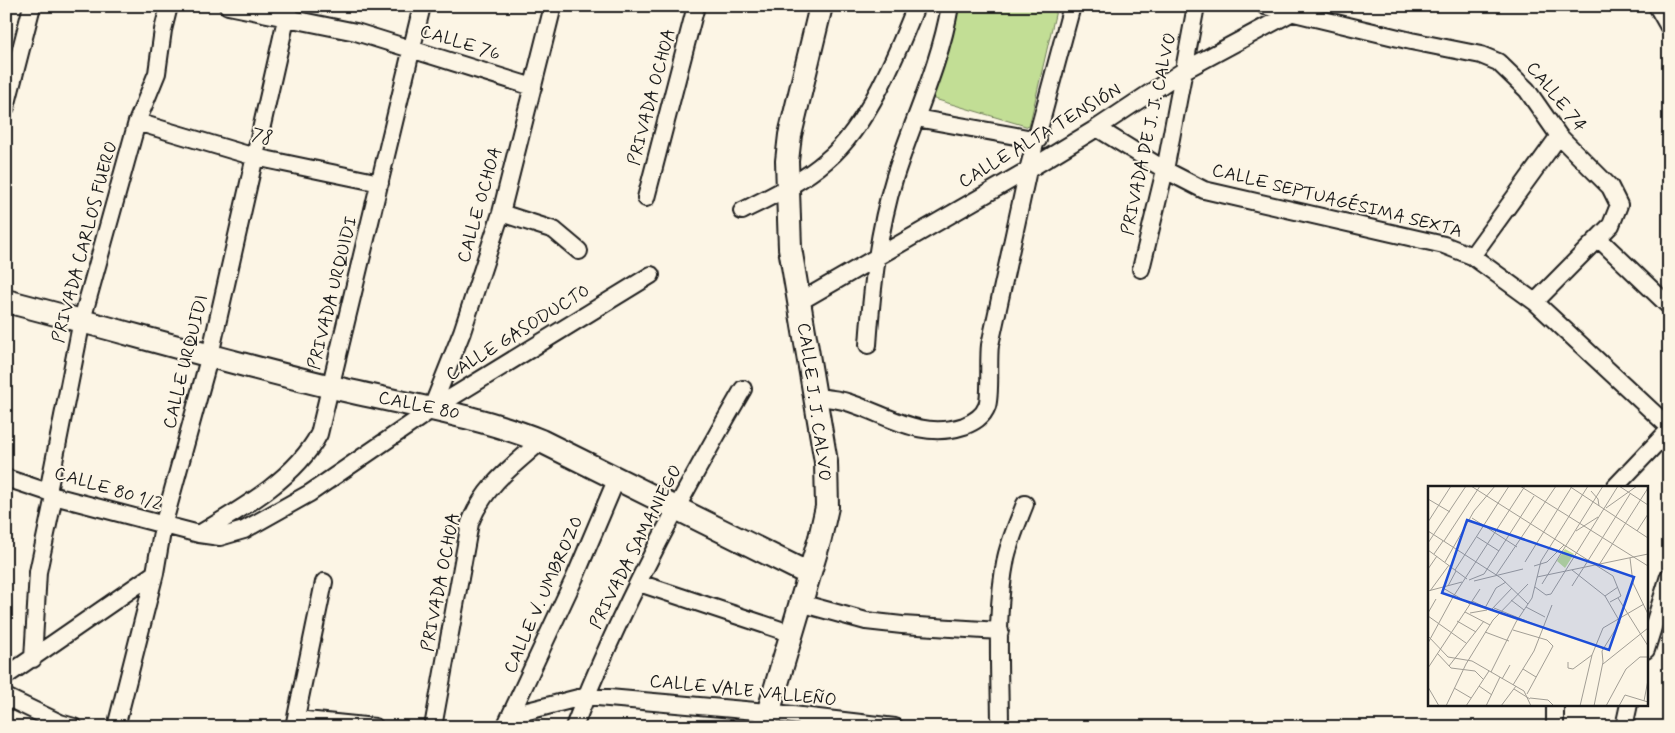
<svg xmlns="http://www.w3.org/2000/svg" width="1675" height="733" font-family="Mynerve,sans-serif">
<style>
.green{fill:#c2de95;stroke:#6f7d58}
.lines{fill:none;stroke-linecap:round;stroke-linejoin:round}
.street-casing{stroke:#1c1c1c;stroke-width:20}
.secondary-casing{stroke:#1c1c1c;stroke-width:26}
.street{stroke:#fcf5e5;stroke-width:16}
.secondary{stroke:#fcf5e5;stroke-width:22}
.labels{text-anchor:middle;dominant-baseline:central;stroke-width:4;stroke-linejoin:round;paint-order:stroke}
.street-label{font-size:18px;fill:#1c1c1c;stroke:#fcf5e5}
.inset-road{fill:none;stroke:#a29e95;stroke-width:1}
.view{fill:#1d4ed8;fill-opacity:0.15;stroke:#1d4ed8;stroke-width:2.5}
.inset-edge{fill:none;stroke:#1c1c1c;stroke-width:2.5}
</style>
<rect width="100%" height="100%" fill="#fcf5e5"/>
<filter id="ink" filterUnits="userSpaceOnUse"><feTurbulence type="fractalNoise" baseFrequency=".02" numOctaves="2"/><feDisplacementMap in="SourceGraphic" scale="10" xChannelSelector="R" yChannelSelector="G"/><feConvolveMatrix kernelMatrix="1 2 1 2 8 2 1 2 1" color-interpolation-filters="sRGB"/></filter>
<g filter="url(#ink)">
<path class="green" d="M956 6H1057L1029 127 931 98Z"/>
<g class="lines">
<g class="street-casing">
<path id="street" d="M228 6 356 32 533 87
M1265 6 1411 41 1481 55 1498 62 1527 90 1559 136 1610 187 1619 205 1611 225 1535 302
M1657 6 1669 27
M6 107 32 6
M916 118 1038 140
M137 122 255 157 380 183
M1097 128 1165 170 1204 190 1444 245 1472 256 1535 302 1669 427
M646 198 696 6
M742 211C772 196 802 182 827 160 867 127 897 54 916 6
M501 213 554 230 579 251
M1599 239 1669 306
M1472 256 1559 136
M1141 269 1165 170 1196 6
M799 302 1028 170 1097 128 1183 71 1304 6
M868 345C872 288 878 231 895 176 913 120 940 65 950 6
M816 397C828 398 839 399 850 403 890 416 921 440 964 426 974 422 983 417 987 406 991 395 988 361 990 345L1028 170 1072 6
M431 410 462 332 501 213 553 6
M6 478 48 492 54 496 199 534 220 537 244 530 310 493 431 410 651 275
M1615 487 1669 430
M48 492 82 320 137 122 157 73 163 30 169 6
M199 534C241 509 296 478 319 434L422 6
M639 583 790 633
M800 603 866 621 902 625 1000 631
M1646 650 1669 576
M33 659 38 572 54 496
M6 676 155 573
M6 697 60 723 74 727
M1555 704V727
M512 715 586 696 767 712 895 727
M296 719 375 727
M116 727 155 573 163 526 210 355 289 6
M294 727 324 582
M433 727 470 523C485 485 512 467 541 441
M505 727 575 577 617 478
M574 727C620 609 680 498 743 389
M1000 727C1000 672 995 613 1006 558 1010 540 1018 522 1025 504
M1624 727 1629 704"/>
</g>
<g class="secondary-casing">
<path id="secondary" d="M6 301C115 329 223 361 332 387 402 404 474 414 541 441L809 574
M764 727 820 538 827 507 826 462 790 248 787 161 790 135 821 6"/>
</g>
<use href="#street" class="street"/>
<use href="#secondary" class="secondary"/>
</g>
</g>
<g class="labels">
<g class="street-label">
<text transform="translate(460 43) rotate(17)">CALLE 76</text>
<text transform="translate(652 97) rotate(-75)">PRIVADA OCHOA</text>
<text transform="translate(1556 97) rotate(51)">CALLE 74</text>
<text transform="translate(1149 134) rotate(-78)">PRIVADA DE J. J. CALVO</text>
<text transform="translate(1040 136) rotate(-31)">CALLE ALTA TENSIÓN</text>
<text transform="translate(262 137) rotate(14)">78</text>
<text transform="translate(1337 201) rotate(14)">CALLE SEPTUAGÉSIMA SEXTA</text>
<text transform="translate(480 205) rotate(-74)">CALLE OCHOA</text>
<text transform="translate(85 242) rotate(-75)">PRIVADA CARLOS FUERO</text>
<text transform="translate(333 293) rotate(-76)">PRIVADA URQUIDI</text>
<text transform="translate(518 333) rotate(-32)">CALLE GASODUCTO</text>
<text transform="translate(186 362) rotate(-76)">CALLE URQUIDI</text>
<text transform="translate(814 402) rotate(82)">CALLE J. J. CALVO</text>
<text transform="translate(419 406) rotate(12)">CALLE 80</text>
<text transform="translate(108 489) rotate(17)">CALLE 80 1/2</text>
<text transform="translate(636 547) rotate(-63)">PRIVADA SAMANIEGO</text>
<text transform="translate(441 582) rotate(-79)">PRIVADA OCHOA</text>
<text transform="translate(544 595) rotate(-66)">CALLE V. UMBROZO</text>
<text transform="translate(743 691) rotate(6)">CALLE VALE VALLEÑO</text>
</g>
</g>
<g transform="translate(1428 486)">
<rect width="220" height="220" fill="#fcf5e5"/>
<path d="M137 63 146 68 137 82 129 75Z" fill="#c2de95"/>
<path class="inset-road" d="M43 0 185 90 193 110 182 116M92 0 220 80M141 0 220 52M191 0 220 19M163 5 170 13 171 20M0 13 22 26M178 22 209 0M44 32 89 61M0 36 23 0M0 45 73 92 100 118M148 45 170 31M209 45 220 28M49 51 71 65M16 55 52 0M0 57 38 0M0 64 39 93M6 68 15 55M202 72 205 97 220 128M17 76 46 25 67 0M97 76 143 2M171 79 220 2M106 80 119 76 136 59M0 83 9 70M27 84 81 0M144 84 177 110 192 136 174 165 175 176 166 220M68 89 128 0M109 91 220 68M41 94 56 88 106 10M46 95 95 83M114 98 175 0M20 100 28 85M144 100 202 8M107 101 118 109 123 108 190 0M15 102 42 118M0 105 34 96M2 105 21 79M177 110 190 101M190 112 220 160M83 114 96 124M44 115 63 124 84 102M98 121 117 131M57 122 68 102 78 96M66 122 113 141M37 126 62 139M0 127 8 113M42 127 59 124M0 130 38 157M29 135 48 146M175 142 216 118M85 144 119 154 125 160 99 208M57 146 81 155M0 150 20 171 44 175 96 205 103 220M0 157 25 111 97 0M9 167 23 182 47 185 55 193M140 176V182L145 183 164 169M175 178 220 142M21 180 56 135M0 182 52 103M95 183 108 191M63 186 88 136 104 112 113 75 160 0M74 193 82 179M85 199 106 165 124 119M51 200 64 209M0 201 11 220M26 202 43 212M86 203 102 213M102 212 120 214 126 220M216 215 220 194M18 220 38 178 65 134 100 98M38 220 61 185M58 220 72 191M73 220 88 200M152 220 164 169 175 142M178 220 198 183 212 171H220M191 220 197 209 220 216"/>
<path class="view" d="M39 34 206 91 181 164 14 107Z"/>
<rect width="220" height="220" class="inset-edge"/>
</g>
<rect width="1675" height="733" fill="none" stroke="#fcf5e5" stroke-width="25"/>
<rect x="12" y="12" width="1650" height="708" fill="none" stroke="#1c1c1c" stroke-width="2" filter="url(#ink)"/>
</svg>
